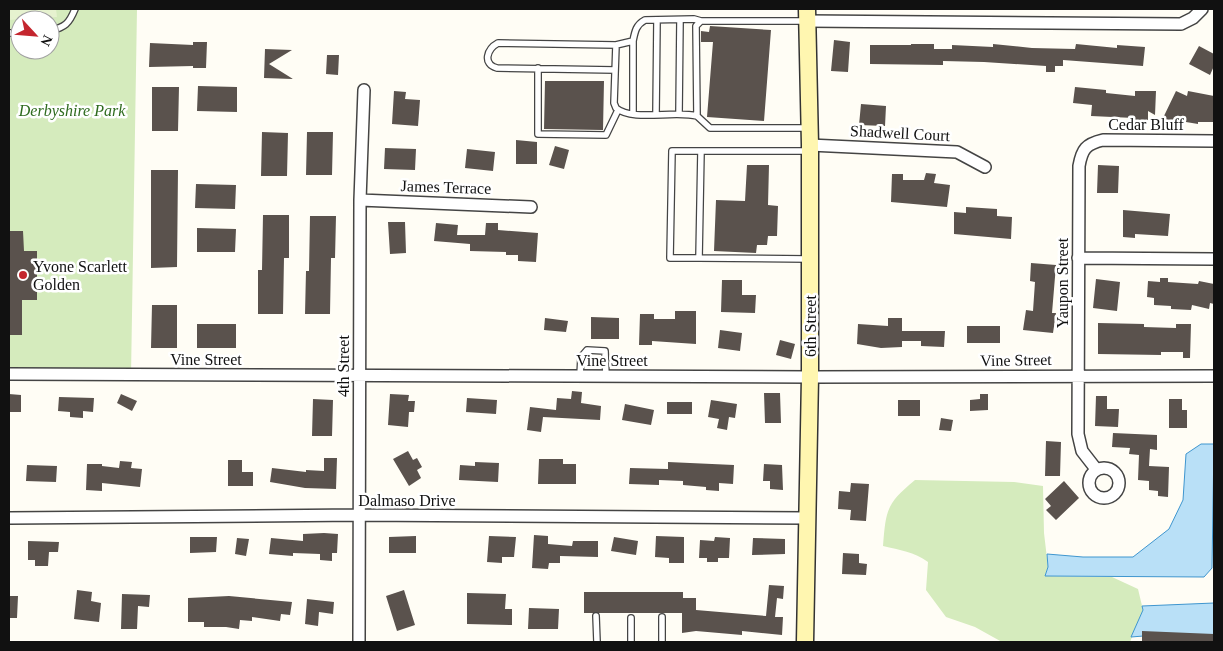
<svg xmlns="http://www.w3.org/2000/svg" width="1223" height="651" font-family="'Times New Roman',serif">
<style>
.green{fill:#d5ebbd;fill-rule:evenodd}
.pitch{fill:#e6f2cf}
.water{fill:#b9e0f7;stroke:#3f96cf}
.building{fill:#5a524d}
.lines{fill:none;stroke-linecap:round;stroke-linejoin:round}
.lane-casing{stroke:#444;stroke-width:8}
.street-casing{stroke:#444;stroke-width:14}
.secondary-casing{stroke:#333;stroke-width:19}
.lane{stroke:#fff;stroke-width:5.5}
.street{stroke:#fff;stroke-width:11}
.secondary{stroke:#fff6b0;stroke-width:16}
.poi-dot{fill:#c4262e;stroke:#fff;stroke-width:2}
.labels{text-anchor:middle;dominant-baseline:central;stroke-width:5;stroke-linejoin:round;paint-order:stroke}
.park-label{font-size:16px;font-style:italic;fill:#2f6b1f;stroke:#fff}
.street-label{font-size:16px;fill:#111;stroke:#fff}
.poi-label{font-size:16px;fill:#111;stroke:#fff;text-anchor:start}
</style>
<rect width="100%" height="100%" fill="#fffdf5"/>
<path class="green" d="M9 9H137L131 376 9 374ZM20 20H50V50H20Z
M915 480 1014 482 1043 486 1044 533 1048 567 1045 576 1112 577 1138 589 1143 610 1130 642H1002L975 627 946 617 926 590 928 562C914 552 900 550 883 546 886 510 886 504 915 480Z"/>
<path class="pitch" d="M9 9H56L57 17 9 20Z"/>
<path class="water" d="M1201 444H1214L1212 568 1204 577 1045 576 1048 567 1047 554 1083 557H1133L1169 529 1183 500 1186 454Z
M1214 603V635L1169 634 1131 637 1143 610 1142 606Z"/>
<path class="building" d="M710 26 771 30 764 121 707 117 713 42H701V31L709 32Z
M834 40 850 42 848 72 831 71Z
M193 42H207L206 68H193V66L149 67 150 43 193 45Z
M911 44H934V49H952V45L993 47V44L1032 48 1075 49 1076 44 1117 48V45L1145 47 1143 66 1063 60V66H1055V72H1046V66L984 62 943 61V65L870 64V45H911Z
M1199 46 1214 54V66L1210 75 1189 64Z
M265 49 292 50 269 64 293 79 264 78Z
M327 55H339L338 75 326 74Z
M545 81H604L603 130 544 129Z
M198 86 237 87V112L197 111Z
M152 87H179L178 131H152Z
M1075 87 1106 90V93L1135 96V91H1156L1155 115 1148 111V122H1134V118L1091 116 1092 105 1073 103Z
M394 91 406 92 405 99 420 100 418 126 392 124Z
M1176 91 1187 96 1188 91 1214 96V122H1198V124L1174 120 1173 123 1163 118Z
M861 104 886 106 885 126 859 125Z
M262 132 288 133 287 176H261Z
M307 132H333L332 175H306Z
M516 140 537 142V164H516Z
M555 146 569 150 564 169 549 165Z
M385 148 416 149 415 170 384 169Z
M467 149 495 152 493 171 465 168Z
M747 165H769L768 205 778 206 777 236H768L767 245H757L756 253 714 251 716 200 745 201Z
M1098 165 1119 166 1118 193H1097Z
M151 170H178L177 267 151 268Z
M926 173 936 174 934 183 950 185 947 207 891 202 892 174H903V180H924Z
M196 184 236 185 235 209 195 208Z
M966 207 997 209V216L1012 217 1011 239 954 234V212L966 213Z
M1123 210 1170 214 1168 236 1135 234V238L1123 237Z
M263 215H289V258H284L283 314H258V270H262Z
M310 216H336L335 258H331L330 314H305L306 271H309Z
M388 222H405L406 253 390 254Z
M436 223 458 225 457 235H485L486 223H498V230L538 233 536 262 518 261V255H506V252L470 251V244L434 241Z
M197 228 236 229 235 252H197Z
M9 231H23L24 251H37V300H22V335H9Z
M1031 263 1056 265 1052 313H1056L1053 333 1023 330 1026 310 1033 311 1035 282 1030 281Z
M1160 278H1168V282L1198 284 1199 281 1214 284V304L1210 303 1209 309 1192 305 1191 310 1171 309V306L1154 305V298L1147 297 1148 281 1160 282Z
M1096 279 1120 282 1117 311 1093 308Z
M722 280H742V295H756L755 313 721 312Z
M152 305H177V348H151Z
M675 311H696V344L652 341V345H639L640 314H654V319H675Z
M591 317 619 318V339H591Z
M545 318 568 321 566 332 544 330Z
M888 318H902V331H945L944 347 921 346V341H902V347L881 348 857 344 858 324 888 326Z
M1098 323 1144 324V327L1176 328V324H1191L1190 358H1183V352H1161V355L1098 354Z
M197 324H236V348H197Z
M967 326H1000V343H967Z
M720 330 742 333 740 351 718 348Z
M780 340 795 344 791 359 776 355Z
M572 391 582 392 581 403 601 406 600 420 543 417 541 432 527 430 530 407 556 410 557 398 571 399Z
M764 393H780L781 423H765Z
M9 394 21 395V412H9Z
M121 394 137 401 132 411 117 403Z
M390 394 409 395 408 401H415L414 412H409L408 427 388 425Z
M980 394H988V410L970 411V400L980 399Z
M1096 396H1107V409H1119L1118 427 1095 426Z
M59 397 94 398 93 412 83 411V418L70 417V412L58 411Z
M467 398 497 400 496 414 466 412Z
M313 399 333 400 332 436H312Z
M1169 399H1182V410H1187V428H1169Z
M711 400 737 404 735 418 729 417 727 430 717 428 719 419 708 417Z
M898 400H920V416H898Z
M667 402H692V414H667Z
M625 404 654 410 651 425 622 420Z
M941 418 953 420 951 431 939 430Z
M1113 433 1157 435V450L1150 449 1149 466 1169 467 1168 497 1158 496V491L1149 490V481L1138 480 1139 455 1129 454 1130 448 1112 447Z
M1046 441 1061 442 1060 476H1045Z
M408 451 413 460 417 458 422 467 417 470 421 478 409 486 393 459Z
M324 458H337L336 489 305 488 270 482 272 468 306 472V470L324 471Z
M539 459H563V464H576V484H538Z
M228 460H242V472H253V486H228Z
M120 461 132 462 131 468 142 469 140 487 102 483V491L86 490 87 464H102V466L119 468Z
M475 462 499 463 498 482 459 480 460 465 475 466Z
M668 462 734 465 733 484 719 483V491L706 490V487L683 485V481L659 480V485L629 484 630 468 668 469Z
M764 464 782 465 783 490 770 489V481H763Z
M27 465 57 466 56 482 26 481Z
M1064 481 1079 498 1056 520 1046 510 1051 506 1045 499Z
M851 483 869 484 866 521 850 520 851 510 838 509 839 491 850 492Z
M324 533 338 534 337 553H332V561L320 560V554L293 553V556L269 554 271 538 303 541V534Z
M534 535 548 536V544L572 546 573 541H598V557L560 556V563H549L548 569 532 568Z
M416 536V553H389V537Z
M489 536 516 537 514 557H502V563L487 562Z
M656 536 684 537V563H669V558L655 557Z
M190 537H217L216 552 190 553Z
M614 537 638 541 636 555 611 551Z
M715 537 730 538 729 558H718V562H707V558H699L700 540 714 541Z
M237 538 249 539 246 556 235 554Z
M753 538 785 539V554L752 555Z
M28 541 59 542 58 552H49L48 566H35V560H28Z
M843 553 859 554V563L867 564 866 575 842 574Z
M769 585 784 586 783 599 777 598 775 617H783L782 635 742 631V635L696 631 682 633V613H584V592H683V598H696V610L766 616Z
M77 590 92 592 91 601 101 603 99 622 74 619Z
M404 590 415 625 397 631 386 596Z
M467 593 506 594 505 609H512V625L467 624Z
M122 594 150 595 149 607 138 606 137 629H121Z
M9 596H18L17 618H9Z
M229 596 292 602 290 615 281 614 280 621 252 617V621L240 620 239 629 226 627H204V622H188V598Z
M307 599 334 602 333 614 319 612 318 626 305 624Z
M529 608 559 609 558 629H528Z
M1142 631 1214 634V642H1142Z"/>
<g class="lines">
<g class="lane-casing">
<path id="lane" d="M805 21H701L696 26 697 116 710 128H808
M50 31C65 27 69 24 75 9
M9 33H20
M538 68V134L606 135 618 110
M615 70 497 68C482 64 487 49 498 43L616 45
M679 113 680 20
M633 114V41
M656 114 657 20
M697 116C674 110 633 122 616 108L614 103 616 45 633 41C635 31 636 25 645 20L694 19 701 21
M701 151H808
M699 258H670L672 151H701L699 258 808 259
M580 376 581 357 587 350 605 351 606 376
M596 616 597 642
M631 642V618
M662 642V617"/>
</g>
<g class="street-casing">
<path id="street" d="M807 21 1181 24 1193 18 1202 9
M810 145 957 152 985 167
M360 200 531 207
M1078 258 1214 259
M9 374 810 377 1214 376
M1089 483a15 15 0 1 1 30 0a15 15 0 1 1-30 0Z
M1096 469 1082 451 1078 434 1079 166C1082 149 1086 144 1103 140L1214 141
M9 518 359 515 806 518
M359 642 360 200 364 90"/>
</g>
<g class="secondary-casing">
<path id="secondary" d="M805 642 810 377V145L807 9"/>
</g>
<use href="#lane" class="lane"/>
<use href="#street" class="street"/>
<use href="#secondary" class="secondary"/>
</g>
<circle class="poi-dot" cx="23" cy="275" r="5"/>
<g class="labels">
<g class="park-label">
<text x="72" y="110">Derbyshire Park</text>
</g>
<g class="street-label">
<text x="1146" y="124">Cedar Bluff</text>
<text transform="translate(900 133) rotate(3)">Shadwell Court</text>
<text transform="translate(446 187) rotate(2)">James Terrace</text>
<text transform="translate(1062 283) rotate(-90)">Yaupon Street</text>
<text transform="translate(810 326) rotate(-90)">6th Street</text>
<text x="206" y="359">Vine Street</text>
<text x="612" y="360">Vine Street</text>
<text transform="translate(1016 360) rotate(-1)">Vine Street</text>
<text transform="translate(343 366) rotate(-90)">4th Street</text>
<text x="407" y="500">Dalmaso Drive</text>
</g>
<g class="poi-label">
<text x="33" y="266">Yvone Scarlett<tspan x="33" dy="18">Golden</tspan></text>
</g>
</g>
<rect width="1223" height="651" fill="none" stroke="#111111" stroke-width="20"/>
<g transform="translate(35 35) rotate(116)"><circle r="24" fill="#ffffff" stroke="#a0a0a0"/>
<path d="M0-4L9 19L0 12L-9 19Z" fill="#c4262e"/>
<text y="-8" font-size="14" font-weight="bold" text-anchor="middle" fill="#111111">N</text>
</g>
</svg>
